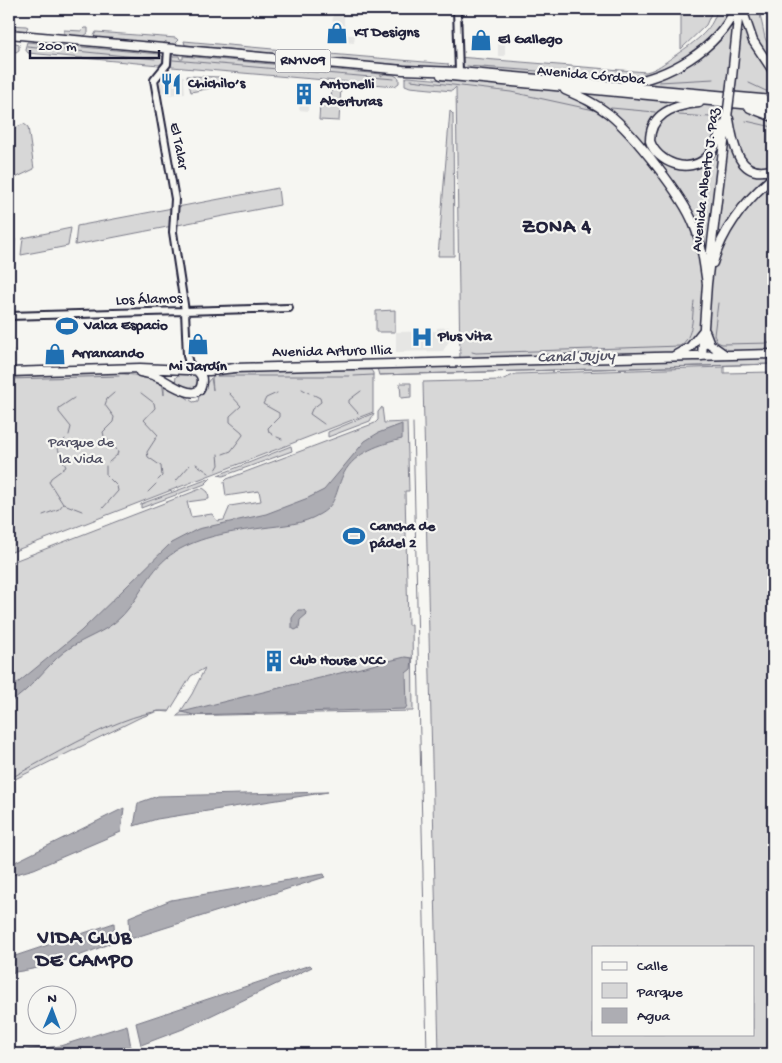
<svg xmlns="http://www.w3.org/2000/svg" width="782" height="1063" font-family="'Gochi Hand',sans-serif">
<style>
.built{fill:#e6e6e4}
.green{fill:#d7d7d7;stroke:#7c7c89;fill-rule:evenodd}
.water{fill:#adadb3;stroke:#757583}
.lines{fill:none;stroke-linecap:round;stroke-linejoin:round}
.stream{stroke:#757583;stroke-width:1}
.minor-casing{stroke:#22223b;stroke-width:10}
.major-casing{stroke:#22223b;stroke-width:11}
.minor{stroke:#f6f6f2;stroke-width:6}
.major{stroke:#f6f6f2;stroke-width:8}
.major-bridge-casing{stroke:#22223b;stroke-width:11;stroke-linecap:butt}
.major-bridge{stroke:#f6f6f2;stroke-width:8}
.labels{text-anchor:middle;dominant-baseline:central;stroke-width:4.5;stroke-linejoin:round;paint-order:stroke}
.shield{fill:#f6f6f2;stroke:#626272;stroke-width:1}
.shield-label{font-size:14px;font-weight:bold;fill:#22223b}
.poi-label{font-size:15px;font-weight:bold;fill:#22223b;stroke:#f6f6f2;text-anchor:start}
.street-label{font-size:15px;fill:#22223b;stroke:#f6f6f2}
.park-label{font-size:15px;fill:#4f4f62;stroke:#f6f6f2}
.water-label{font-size:16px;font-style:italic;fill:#535365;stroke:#f6f6f2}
.district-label{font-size:20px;font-weight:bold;letter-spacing:1px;fill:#22223b;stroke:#f6f6f2}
</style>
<rect width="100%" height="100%" fill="#f6f6f2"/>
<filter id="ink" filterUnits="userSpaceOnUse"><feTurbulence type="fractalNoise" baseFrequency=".02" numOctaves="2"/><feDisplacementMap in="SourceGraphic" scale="10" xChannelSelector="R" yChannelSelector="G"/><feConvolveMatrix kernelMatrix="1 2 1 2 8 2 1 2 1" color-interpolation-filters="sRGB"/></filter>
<g filter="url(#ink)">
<path class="built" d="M333 10 359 12V17L344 16V24L348 35H355L354 43 332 41Z
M498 37H505V56H498Z
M167 75 184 76 185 93 170 95 160 91 159 82Z
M302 83 310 84 308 111 299 110Z
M449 327V341L443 351 396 352V332L437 331V328Z
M9 349H16L17 363H9Z"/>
<path class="green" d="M681 9H713L706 25 681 49Z
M717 9H759L765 38 773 55V364L379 375 376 365 460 362 456 87 452 91 410 87 405 85V78L408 77 457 81 458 57 646 72C658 69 664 63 673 57 691 44 713 32 717 9Z
M9 25 26 26 28 27 25 32 9 31Z
M85 28H88V33L83 37 64 34V30L82 31Z
M96 32 176 38 178 40 173 45 166 44V41L163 44 96 38 94 36Z
M9 41 19 44V50L16 52 9 51Z
M184 41 317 53 321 54V58L185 45Z
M27 42 160 54 163 57V62L159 65 28 53 25 49Z
M330 54 448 64 449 68 330 60 327 58Z
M171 56H179L180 59H183V56L381 74V76L384 74 394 75 399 78V83L395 86 172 67 169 63Z
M187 76 220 77 221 86 191 92Z
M332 86 341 87 339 121 319 120 320 103H331Z
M450 111 453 114 454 256H438Z
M24 124 28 127 34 169 9 181V130Z
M278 188 280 205 75 245 77 226Z
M71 228 68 246 21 255 23 238Z
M15 239 14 258 9 259V240Z
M395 310V332H376V311Z
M724 367V373L773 372V1054H439L423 382 501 380 516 374ZM593 947H753V1034H593Z
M322 369 371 370 373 373V412L9 553V377C60 376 112 366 162 381L164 395V382L193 402 198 401 200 391 211 378 213 390 212 377 224 371Z
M183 371 193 372 199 378 195 387 189 389 175 383 176 377Z
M400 383H411V397L401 398Z
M382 407 384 423 407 422 409 491H405L408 625H412L413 711 177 716 182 712 181 711 192 694 205 668 191 676 169 712 158 711 139 718 9 782V563L203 488 208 492 209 499 187 502 191 517 212 514 217 521 224 520 230 506 261 501 259 491 226 496 224 482 227 479 375 423 378 420V412Z
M374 413 370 421 328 437V432Z
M291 446 292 451 223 476 218 475Z
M211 478 205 484 141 508V504Z"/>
<path class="water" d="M402 424V439C381 444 355 452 344 473 336 488 338 504 320 514 302 525 283 525 262 528 231 532 201 536 175 552 149 568 142 595 122 616 106 633 82 638 64 652 44 668 31 690 9 703V690L81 631 171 543 198 529 266 514 308 498 324 490 365 441 378 433Z
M298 610H304L307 614 300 620 299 628 295 630 292 628V618Z
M405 657 412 658 411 669 406 673 407 706 405 709 194 715 182 712Z
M328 792 157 819 134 826 138 803 158 796Z
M124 808 121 832 34 869 9 876V865Z
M324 874 325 877 130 939 129 917 171 900Z
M114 923 115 941C80 957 47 968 9 973V958Z
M310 965 312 967 183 1029 141 1045 136 1023Z
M127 1025 131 1047 104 1054H9V1052L60 1046Z"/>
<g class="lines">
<path class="stream" d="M9 44 14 45
M27 46 155 59
M173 60 394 79
M467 66 634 78
M411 80 511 92 594 110
M659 82 714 79
M749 83 766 91H773
M611 108 655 112
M679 115 710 117
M746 121 773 127
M718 303 714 335 717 342 722 344 773 343
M472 352 476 353 680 346C694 337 692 316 694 301
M379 375 773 364
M217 376H349
M354 376 373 375
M9 379 119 376
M302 389 309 393
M141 393 154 403 155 408 144 420 158 435 147 452 148 457 161 466 162 476 158 480
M314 395 320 398 321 402 312 409 310 414 324 424
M9 403 13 410 9 418
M358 413 349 403V400L361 391
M413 423 427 1054
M69 435 71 427 59 412V408L74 398
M273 435 269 432 268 428 279 417V413L263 404 266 398 277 393
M277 437 282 439
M9 438 11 445 9 448
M223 454 231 451 243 435 242 432 230 422V416L241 406 229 393
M109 462 117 455 118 451 104 436 103 432 113 422 114 417 105 405 107 399 114 393
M196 464 209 473
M216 470 219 465 218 454
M9 473 13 480 9 485
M176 481 190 465
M148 492 156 484
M9 503 12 510 9 514
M64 504 82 511
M103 508 118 491 117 486 106 475V466
M43 515 59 509 63 504 49 482 51 478 66 467 58 449 65 439
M9 532V538
M9 779C47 759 129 708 169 711"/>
<g class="minor-casing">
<path id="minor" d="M457 9 459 72
M168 49 167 64 154 80 175 199 173 232 185 311 187 356 189 363 195 370
M9 316 289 308"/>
</g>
<g class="major-casing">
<path id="major" d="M742 9 753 41 773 71
M9 34 403 70 459 72 773 100
M441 75 773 107
M732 77 739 9
M626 83C667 78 718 49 735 9
M565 90C581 97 595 103 609 114 633 133 683 196 694 225 702 244 704 264 707 284
M699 103C675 105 650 113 650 141 657 163 689 175 707 157 715 149 719 136 723 125
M750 108 773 117
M729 119C733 143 738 181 773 169
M713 263C723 228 746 200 773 177
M705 331 710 344 724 354
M674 356 690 347 703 331
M702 356 707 284 728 109
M9 372 140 368 209 371 235 368 773 354
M140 372C147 373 154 375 160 378 168 382 202 407 202 380 202 375 199 373 196 370"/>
</g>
<use href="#minor" class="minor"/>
<use href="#major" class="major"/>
<g class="major-bridge-casing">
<path id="major-bridge" d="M728 109 732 77"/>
</g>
<use href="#major-bridge" class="major-bridge"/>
</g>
</g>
<defs>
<g id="shop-bare" transform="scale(1.725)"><path d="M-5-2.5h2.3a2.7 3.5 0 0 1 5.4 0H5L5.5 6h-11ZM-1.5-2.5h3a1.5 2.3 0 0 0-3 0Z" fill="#1f6fb2" stroke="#f6f6f2" stroke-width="2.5" paint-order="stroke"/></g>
<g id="restaurant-bare" transform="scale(1.725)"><path d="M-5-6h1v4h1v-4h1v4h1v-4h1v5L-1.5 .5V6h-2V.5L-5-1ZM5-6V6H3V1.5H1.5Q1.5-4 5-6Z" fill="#1f6fb2" stroke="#f6f6f2" stroke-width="2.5" paint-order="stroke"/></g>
<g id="building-bare" transform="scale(1.725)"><path d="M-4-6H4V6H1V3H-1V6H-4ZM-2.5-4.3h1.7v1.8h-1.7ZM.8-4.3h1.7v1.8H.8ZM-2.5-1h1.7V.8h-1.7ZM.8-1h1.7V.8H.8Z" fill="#1f6fb2" stroke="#f6f6f2" stroke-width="2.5" paint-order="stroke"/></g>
<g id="stadium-bare" transform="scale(1.725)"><path d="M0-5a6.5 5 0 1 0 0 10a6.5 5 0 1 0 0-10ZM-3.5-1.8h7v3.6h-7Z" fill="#1f6fb2" stroke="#f6f6f2" stroke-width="2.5" paint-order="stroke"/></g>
<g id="hospital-bare" transform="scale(1.725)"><path d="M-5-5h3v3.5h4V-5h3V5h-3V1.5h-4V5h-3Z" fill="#1f6fb2" stroke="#f6f6f2" stroke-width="2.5" paint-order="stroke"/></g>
</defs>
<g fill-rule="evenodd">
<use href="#shop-bare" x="337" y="33"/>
<use href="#shop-bare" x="481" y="40"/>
<use href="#restaurant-bare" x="171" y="84"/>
<use href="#building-bare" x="304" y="94"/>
<use href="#stadium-bare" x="67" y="326"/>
<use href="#hospital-bare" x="422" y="337"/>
<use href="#shop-bare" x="198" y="344"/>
<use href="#shop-bare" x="55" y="354"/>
<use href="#stadium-bare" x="354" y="536"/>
<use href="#building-bare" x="274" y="661"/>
</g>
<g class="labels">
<rect class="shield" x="275.5" y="49.5" width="55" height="23" rx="4"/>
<g class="shield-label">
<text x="303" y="61">RN1V09</text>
</g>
<g class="poi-label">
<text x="354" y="33">KT Designs</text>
<text x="498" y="40">El Gallego</text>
<text x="188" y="84">Chichilo’s</text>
<text x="320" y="85">Antonelli<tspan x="320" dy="17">Aberturas</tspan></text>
<text x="84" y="326">Valca Espacio</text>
<text x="438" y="337">Plus Vita</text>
<text x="72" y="354">Arrancando</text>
<text x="198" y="367" text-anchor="middle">Mi Jardín</text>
<text x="370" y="527">Cancha de<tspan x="370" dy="17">pádel 2</tspan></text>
<text x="290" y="661">Club House VCC</text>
</g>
<g class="street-label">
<text transform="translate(591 76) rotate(5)">Avenida Córdoba</text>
<text transform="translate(178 146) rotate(79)">El Talar</text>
<text transform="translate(706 180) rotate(-83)">Avenida Alberto J. Paz</text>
<text transform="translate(149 300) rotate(-2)">Los Álamos</text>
<text transform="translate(332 352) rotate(-1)">Avenida Arturo Illia</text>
</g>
<g class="park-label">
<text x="81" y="443">Parque de<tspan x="81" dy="17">la Vida</tspan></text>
</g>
<g class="water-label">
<text transform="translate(576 358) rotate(-2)">Canal Jujuy</text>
</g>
<g class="district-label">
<text x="557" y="228">ZONA 4</text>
<text x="85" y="939">VIDA CLUB<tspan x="85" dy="23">DE CAMPO</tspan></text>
</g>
</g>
<rect width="782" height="1063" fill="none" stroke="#f6f6f2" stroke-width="30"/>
<rect x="15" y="15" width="752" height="1033" fill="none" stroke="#22223b" stroke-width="2" filter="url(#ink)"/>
<rect x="592" y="946" width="162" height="90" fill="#f6f6f2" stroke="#a1a1a9"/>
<rect x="602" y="962" width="25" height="8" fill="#f6f6f2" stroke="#a1a1a9"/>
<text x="637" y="970" font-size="15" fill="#22223b">Calle</text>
<rect x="602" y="983" width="25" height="15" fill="#d7d7d7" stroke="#a1a1a9"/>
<text x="637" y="996" font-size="15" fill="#22223b">Parque</text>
<rect x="602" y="1008" width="25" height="15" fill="#adadb3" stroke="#a1a1a9"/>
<text x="637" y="1020" font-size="15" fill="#22223b">Agua</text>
<g transform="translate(52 1010) rotate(1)"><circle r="24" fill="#f6f6f2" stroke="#a1a1a9"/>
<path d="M0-4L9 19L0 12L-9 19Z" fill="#1f6fb2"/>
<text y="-8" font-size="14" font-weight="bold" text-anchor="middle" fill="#22223b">N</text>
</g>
<path d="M30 50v8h129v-8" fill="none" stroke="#22223b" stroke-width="2.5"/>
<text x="38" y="50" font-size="15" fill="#22223b" stroke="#f6f6f2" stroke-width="4" paint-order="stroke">200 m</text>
</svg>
